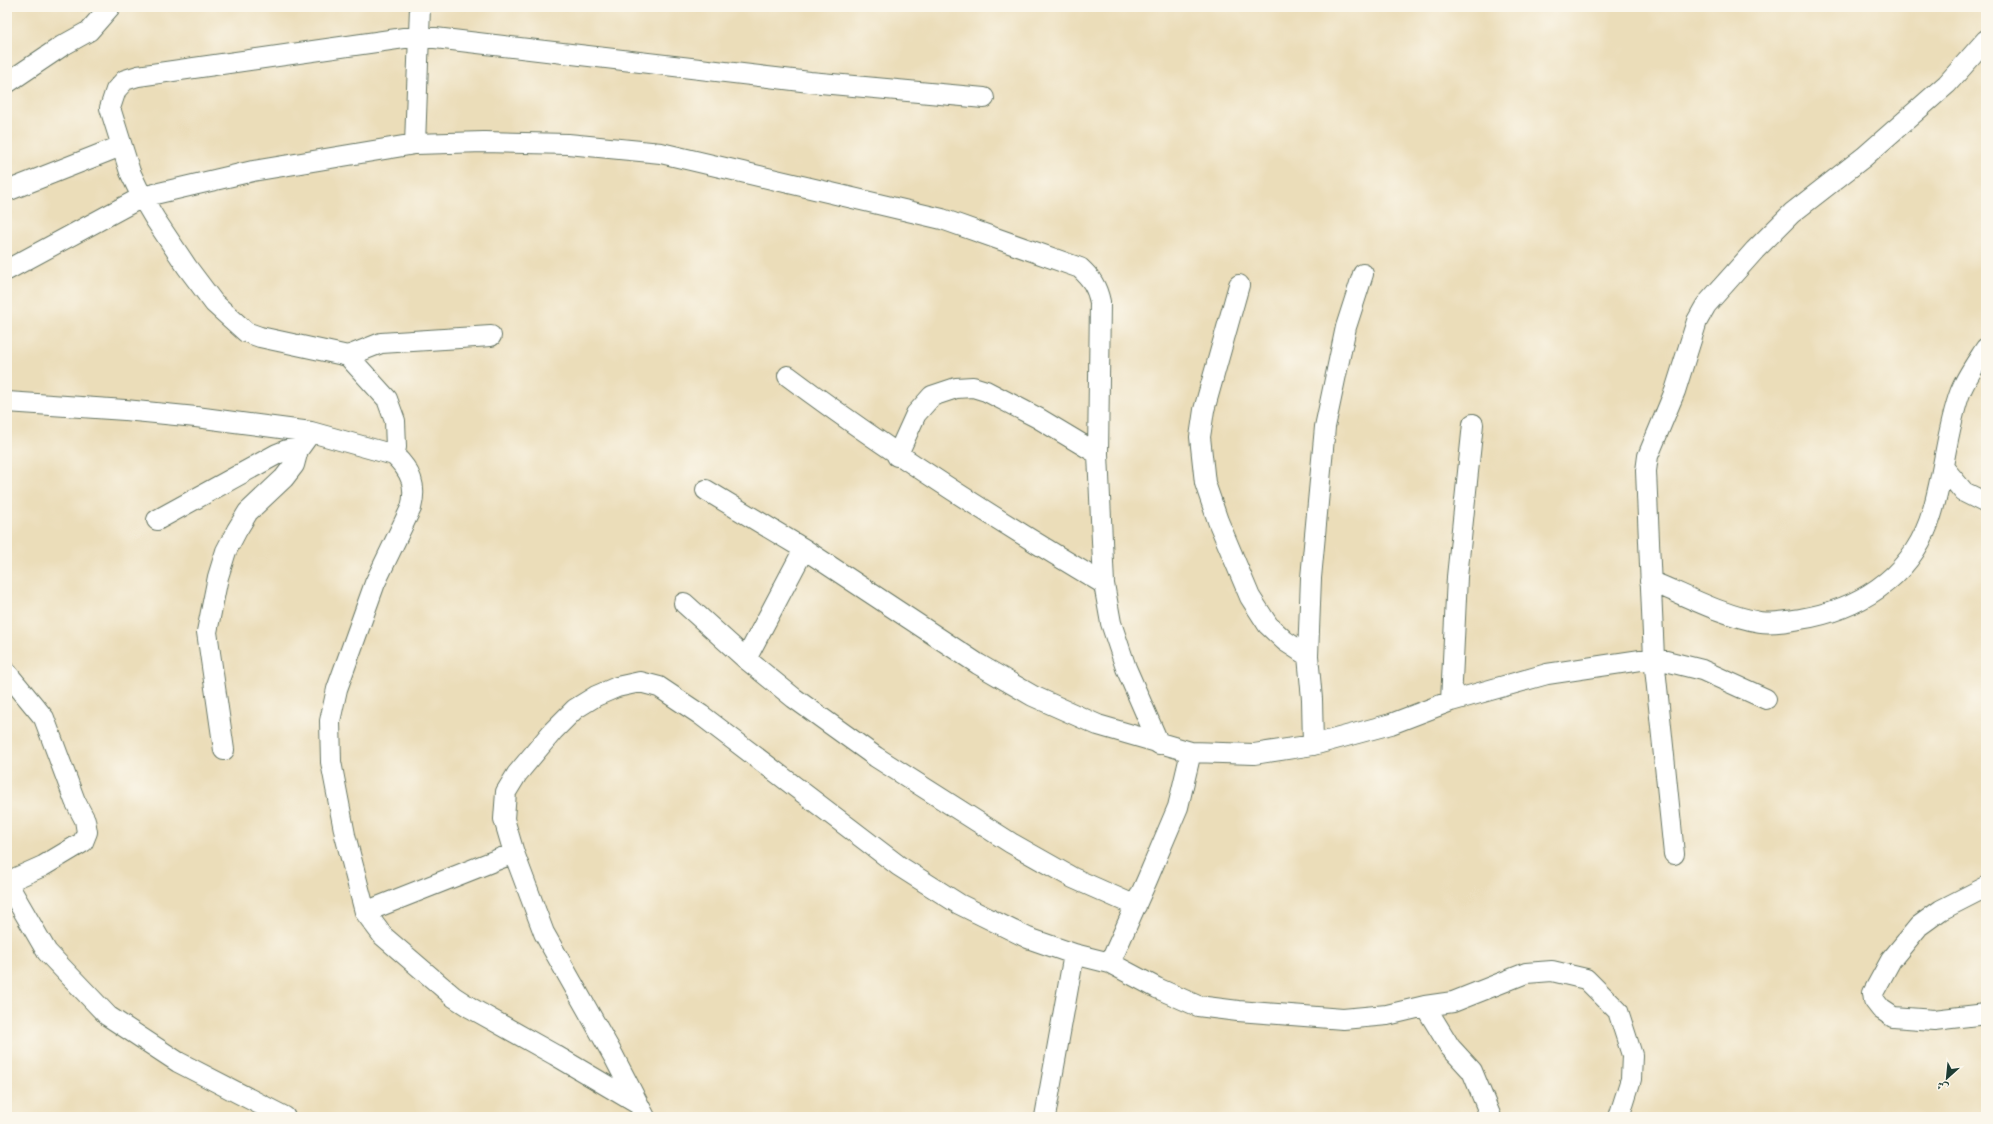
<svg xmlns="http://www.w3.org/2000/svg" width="1993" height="1124" font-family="Cardo,Amiri,serif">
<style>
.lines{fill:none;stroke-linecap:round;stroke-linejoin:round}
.minor-casing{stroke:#667563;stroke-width:22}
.minor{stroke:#fff;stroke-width:20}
</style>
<rect width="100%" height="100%" fill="#fbf7ec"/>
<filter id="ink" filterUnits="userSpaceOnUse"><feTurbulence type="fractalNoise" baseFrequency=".025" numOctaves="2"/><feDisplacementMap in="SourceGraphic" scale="8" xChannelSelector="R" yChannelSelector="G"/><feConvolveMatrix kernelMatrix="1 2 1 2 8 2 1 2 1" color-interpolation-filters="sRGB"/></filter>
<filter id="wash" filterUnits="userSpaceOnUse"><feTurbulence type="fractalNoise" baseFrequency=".012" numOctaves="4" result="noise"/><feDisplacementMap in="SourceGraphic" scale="16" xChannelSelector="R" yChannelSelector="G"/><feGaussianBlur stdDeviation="0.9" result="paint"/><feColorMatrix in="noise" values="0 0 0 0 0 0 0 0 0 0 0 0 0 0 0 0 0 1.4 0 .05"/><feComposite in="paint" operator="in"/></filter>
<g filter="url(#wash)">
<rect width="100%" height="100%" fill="#ebddb9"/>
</g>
<g filter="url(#ink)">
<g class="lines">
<g class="minor-casing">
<path id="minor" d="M7 83 62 46 89 31 110 7
M415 144 420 7
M7 191 121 146
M7 270 142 197 253 171 415 144 484 142 568 144 661 153 942 219 1080 268C1091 278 1097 287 1100 302L1098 454 1104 584 1111 623 1126 668 1159 744
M1239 285 1204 410 1200 437 1205 483 1218 521 1250 597 1268 625 1285 641 1308 656
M348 356 381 343 491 336
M788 376C889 452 995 519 1104 584
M7 402 125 410 196 417 311 432 394 455 396 447 395 421 387 399 348 356 260 337 246 332 214 303 187 267 155 219 142 197 130 172 110 108 116 90 125 80 138 76 418 36 810 82 984 98
M394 455C411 471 417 486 411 508L375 583 337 689 330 721 331 762 345 835 365 912 383 936 454 997 471 1008 555 1055 638 1104
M897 456 916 414 932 396 956 388 973 387 986 391 1038 418 1098 454
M1943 467 1964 492 1986 503
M706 490 804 549 978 664 1033 696 1098 725 1191 752 1254 754 1313 745 1391 724 1451 701 1547 674 1654 658 1702 670 1766 699
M157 520 277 454 287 450H298
M1650 581C1685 595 1723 616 1760 622 1773 624 1788 621 1800 619 1857 610 1908 579 1929 522 1944 481 1945 434 1960 393 1966 377 1977 362 1986 348
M684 603 746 659 794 698 876 757 1011 843 1073 878 1136 906
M746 659 804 549
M7 673 44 718 75 801 85 820 87 832 83 842 43 866 7 882
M1451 701 1457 577 1473 424
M1313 745 1312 699 1308 656 1311 578 1325 427 1346 327 1363 274
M224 750 207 632 218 577 226 551 237 530 248 512 284 478 294 465 298 450 311 432
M1674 854 1654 658 1646 471 1648 456 1675 391 1697 321 1706 305 1755 250 1792 213 1864 157 1947 84 1986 40
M7 883 47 952 108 1016 178 1062 285 1117
M1986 887 1941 910 1919 926 1891 960 1873 993 1874 1000 1881 1009 1893 1017 1934 1020 1986 1014
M365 912 514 853
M1110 963 1147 880 1178 807 1191 752
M1425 1006 1450 1047 1472 1071 1491 1117
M645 1117 614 1057 544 933 514 853 504 819 506 792 517 774 553 731 575 709 596 696 617 687 640 682 659 687 701 715 899 866 959 904 1028 938 1074 954 1110 963 1157 988 1198 1006 1238 1011 1343 1019 1387 1015 1425 1006 1453 1002 1526 973 1552 971 1586 979 1618 1011 1632 1055 1631 1079 1619 1117
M1045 1117 1074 954"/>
</g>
<use href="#minor" class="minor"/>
</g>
</g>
<rect width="1993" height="1124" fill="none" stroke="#fbf7ec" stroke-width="24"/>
<g transform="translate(1947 1078) rotate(207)" stroke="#fbf7ec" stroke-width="3" paint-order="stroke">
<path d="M0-3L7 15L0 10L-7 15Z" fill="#1f3d34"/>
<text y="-6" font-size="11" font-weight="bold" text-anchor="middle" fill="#1f3d34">ش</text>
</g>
</svg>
